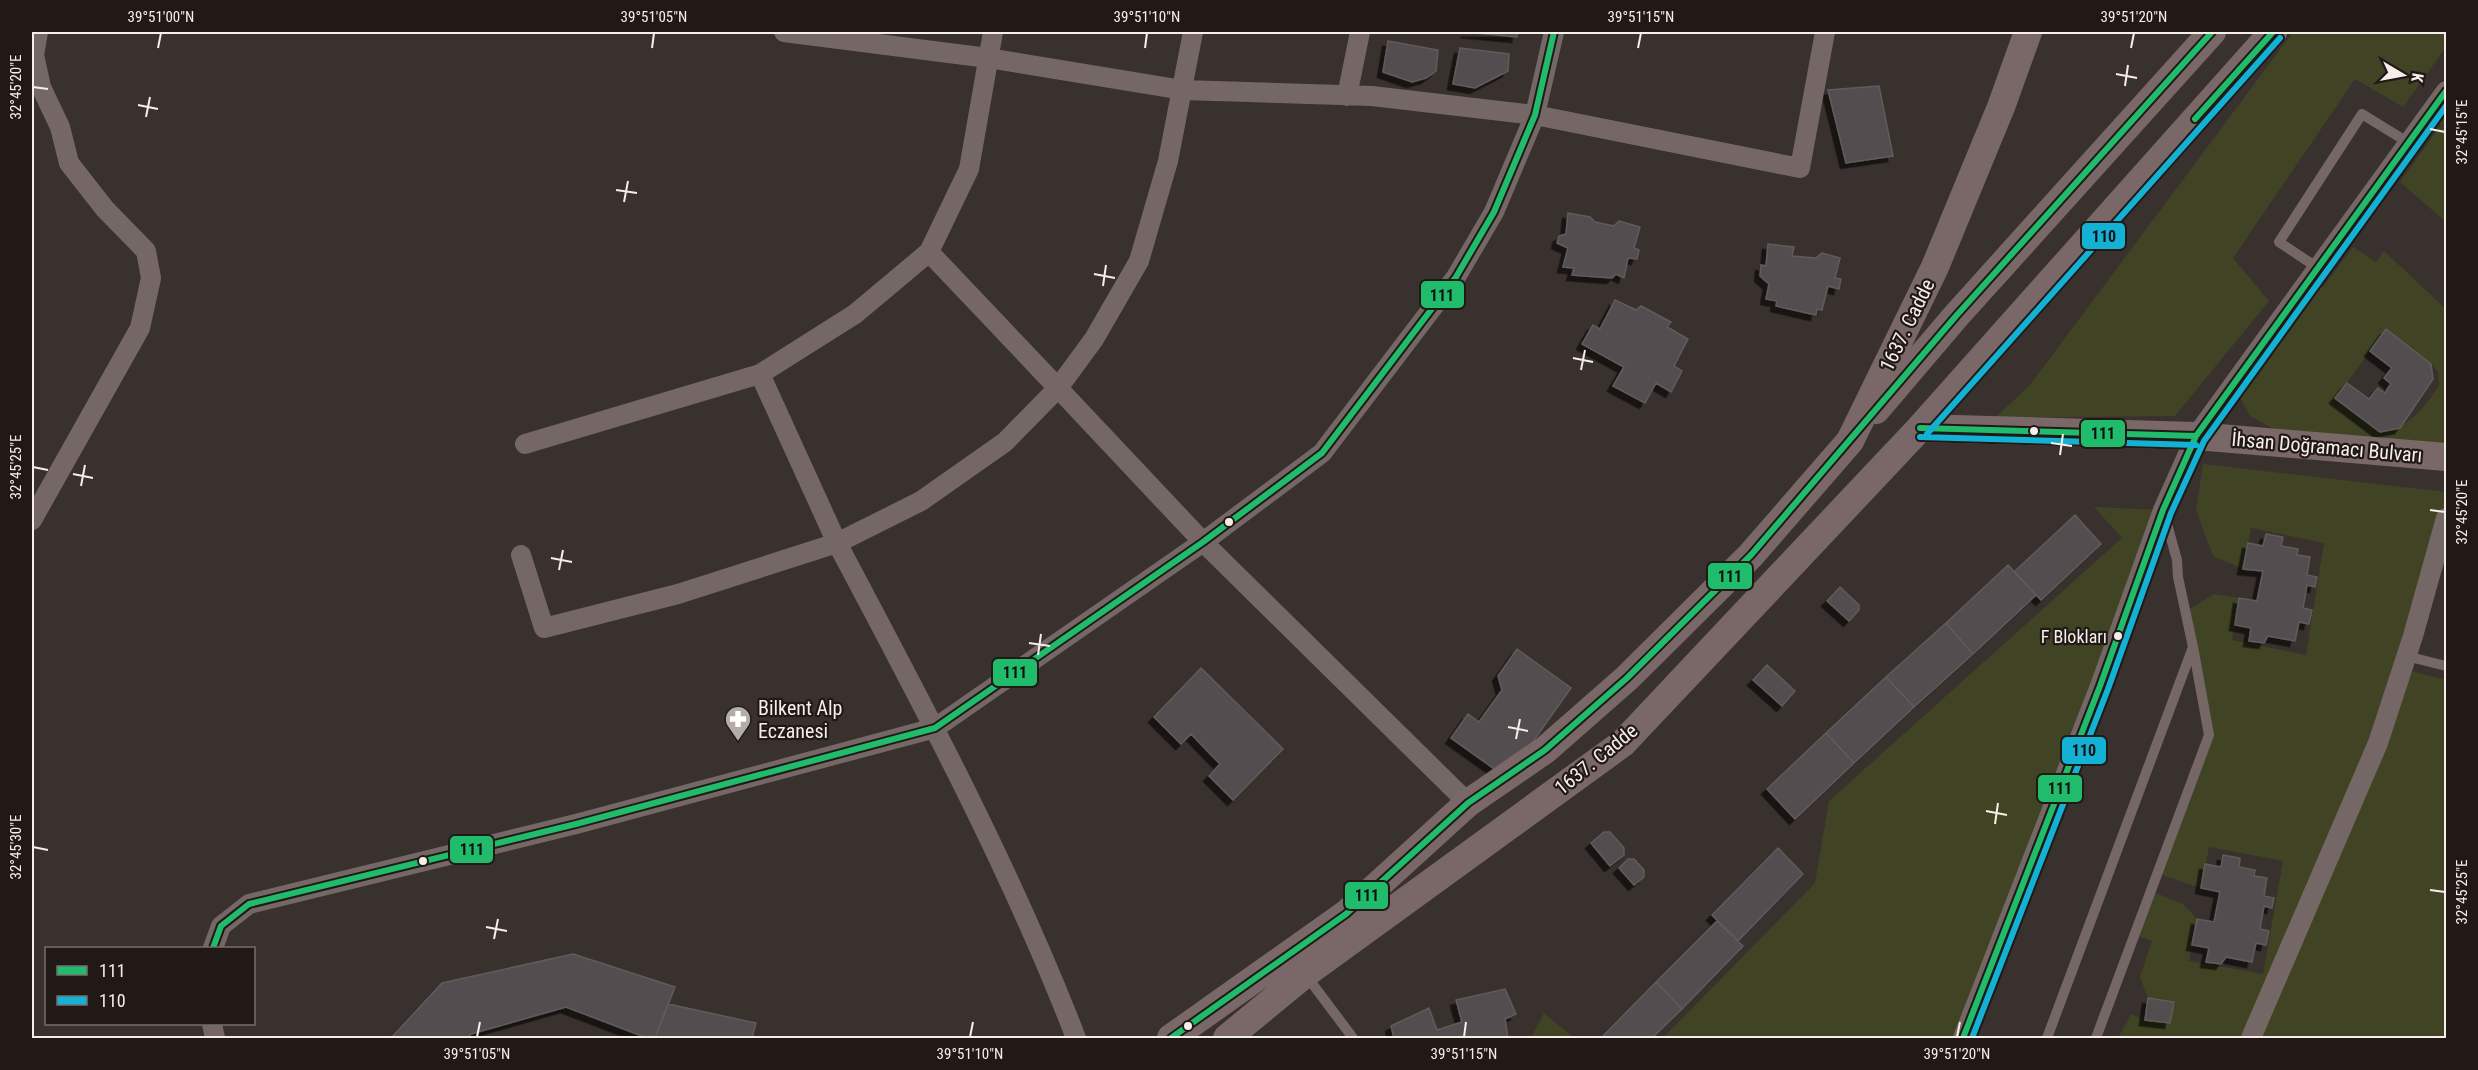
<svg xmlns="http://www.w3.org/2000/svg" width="2478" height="1070" font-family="'Roboto Condensed',sans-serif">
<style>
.green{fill:#404425;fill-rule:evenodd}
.building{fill:#524d4f;stroke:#5f5c5c;stroke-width:1.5;filter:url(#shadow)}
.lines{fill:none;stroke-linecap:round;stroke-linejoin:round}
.lane{stroke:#756765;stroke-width:10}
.street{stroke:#756765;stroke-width:20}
.secondary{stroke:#796867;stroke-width:28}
.bus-1-casing{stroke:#201916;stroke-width:10}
.bus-2-casing{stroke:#201916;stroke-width:10}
.bus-1{stroke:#20bc6c;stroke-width:6}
.bus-2{stroke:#13b2d5;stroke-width:6}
.ticks{fill:none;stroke:#f7eee9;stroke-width:2}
.bus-dot{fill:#f7eee9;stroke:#201916;stroke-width:2}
.labels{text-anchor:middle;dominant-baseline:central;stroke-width:4.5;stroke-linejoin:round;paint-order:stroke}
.bus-label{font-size:18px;fill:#f7eee9;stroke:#201916;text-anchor:end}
.street-label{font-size:20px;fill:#f7eee9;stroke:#201916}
.poi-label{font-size:20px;fill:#f7eee9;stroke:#201916;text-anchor:start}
.line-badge{stroke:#201916;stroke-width:2}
.pale-badge-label{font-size:16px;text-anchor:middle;font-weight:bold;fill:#111}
.neatline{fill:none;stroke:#f7eee9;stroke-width:2}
.ticks-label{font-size:15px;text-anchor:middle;fill:#f7eee9}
</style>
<defs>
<filter id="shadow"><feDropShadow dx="-5.5" dy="5.5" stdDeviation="0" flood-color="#0009"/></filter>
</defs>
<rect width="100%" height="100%" fill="#39312e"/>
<path class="green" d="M2293 32H2446V47L2403 107 2355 79 2233 258 2269 301 2175 416 1995 418 2030 385Z
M2446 91V222L2400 182 2441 125 2429 115Z
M2353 247 2376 262 2384 251 2446 309V447L2277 431 2249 415 2239 395 2248 374 2311 287H2323ZM2386 329 2431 364 2438 372 2439 386C2421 411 2412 426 2380 432L2336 398Z
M2203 464 2446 492V518L2403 669 2446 680V1038H2118L2131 1014 2145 1020 2170 1023 2173 1002 2148 998 2140 977 2152 941 2135 935 2151 891 2183 904 2197 919 2189 961 2263 974 2283 861 2209 847 2201 888 2158 874 2209 735 2185 612 2214 594 2239 598 2232 640 2306 655 2324 543 2251 528 2243 569 2213 556 2196 510Z
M2094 507 2163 510 1962 1038H1663L1815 883 1829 801 2122 538Z
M1544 1013 1574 1038H1531Z"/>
<path class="building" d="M1466 32H1518L1517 37Z
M1388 41 1438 50 1436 71 1426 78 1412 82 1383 72Z
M1460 48 1509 54 1508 71 1475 88 1453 84Z
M1879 86 1893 156 1846 163 1828 90Z
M1568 213 1590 217 1595 222 1614 226 1619 221 1640 227 1634 248 1639 250 1637 259 1628 258 1624 278 1616 274 1612 278 1572 275 1574 268 1563 267 1568 248 1557 243 1559 236 1566 234Z
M1768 244 1794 247 1792 256 1816 258 1822 253 1840 258 1835 278 1841 279 1839 289 1828 286 1822 310 1817 309 1816 315 1776 306 1777 301 1766 299 1769 284 1760 276 1761 265 1766 266Z
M1615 300 1636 310 1641 306 1671 322 1667 327 1688 339 1674 366 1682 371 1671 392 1656 383 1645 403 1613 386 1624 367 1582 344 1593 325 1600 329Z
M2386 329 2431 364 2433 379 2400 428 2380 432 2335 398 2347 383 2369 399 2378 388 2385 393 2388 388 2391 384 2384 378 2392 368 2370 351Z
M2075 515 2101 544 2041 600 2014 572Z
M2266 534 2283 537 2281 546 2298 549 2297 555 2310 557 2307 575 2317 577 2315 587 2307 585 2303 608 2312 610 2309 624 2299 622 2295 641 2268 636 2264 643 2249 641 2251 628 2235 625 2239 598 2257 601 2263 571 2243 569 2248 543 2263 546Z
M2008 565 2036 595 1973 654 1946 623Z
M1840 587 1859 605V610L1849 621 1827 601Z
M1946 623 1973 654 1914 707 1886 677Z
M1517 649 1571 688 1507 778 1451 738 1468 714 1479 722 1502 690 1498 676Z
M1767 665 1795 691 1782 706 1753 680Z
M1201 668 1283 749 1233 800 1209 776 1220 764 1191 734 1181 744 1154 717Z
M1886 677 1914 707 1854 763 1826 733Z
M1826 733 1854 763 1795 819 1767 789Z
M1604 832H1610L1624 848V855L1610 866 1591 843Z
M1778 848 1803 874 1738 941 1712 915Z
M2223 855 2240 858 2239 867 2255 870 2254 876 2267 878 2264 896 2274 898 2272 908 2264 906 2260 929 2269 931 2266 945 2256 943 2252 962 2226 957 2221 964 2206 962 2209 948 2192 945 2197 919 2214 922 2220 892 2201 888 2205 864 2221 867Z
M1628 859H1634L1644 870V877L1634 885 1619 868Z
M1717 921 1743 946 1682 1009 1656 982Z
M573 954 675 987 655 1038H647L566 1007 471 1034 467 1038H391L442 983Z
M1656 982 1682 1009 1652 1038H1601Z
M1505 989 1516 1014 1505 1019 1508 1038H1394L1391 1026 1429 1008 1437 1030 1462 1022 1456 1000Z
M2148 998 2174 1002 2170 1023 2145 1020Z
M668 1004 756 1023 752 1038H655Z"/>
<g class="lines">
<path class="lane" d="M2318 268 2279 242 2362 114 2409 143
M2406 656 2446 666
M1305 974 1353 1038
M2047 1038 2193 647 2178 577 2177 560 2164 513
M2096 1038 2209 735 2193 647"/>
<path class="street" d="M784 32 988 58 1183 90 1372 96 1535 115 1800 168 1825 32
M993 32 969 169 929 252 1058 388 1005 442 921 501 837 543C923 705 1010 867 1076 1038
M1193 32 1168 161 1139 261 1094 339 1058 388 1203 542 1468 803
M1347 96 1360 32
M525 444 760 374 855 314 929 252
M32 520 140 328 151 278 146 251 105 209 69 163 60 127 41 87 34 55 38 32
M521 555 544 628 678 594 837 543 760 374
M213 948 221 926 249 904 576 824 935 728 1203 542 1322 453 1456 277 1494 212 1535 115 1554 32
M212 1024 215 1038
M1963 1038 2100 686 2163 510 2196 436 2446 91
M2251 1038 2378 743 2413 636 2446 518"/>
<path class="secondary" d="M1876 410 1956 316 2212 32
M1920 428 2196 436 2446 457
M1171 1038 1346 914 1468 803 1545 750 1627 678 1751 555 1850 441 1935 267 2001 107 2028 32
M1227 1038 1305 974 1623 743 1920 428 2273 32"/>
<g class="bus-1-casing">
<path id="bus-1" d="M2195 119 2273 32
M1920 428 2196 436
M213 948 221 926 249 904 576 824 935 728 1203 542 1322 453 1456 277 1494 212 1535 115 1554 32
M1171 1038 1346 914 1468 803 1545 750 1627 678 1751 555 1956 316 2212 32
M1963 1038 2100 686 2163 510 2196 436 2446 91"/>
</g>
<g class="bus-2-casing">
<path id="bus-2" d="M1927 434 2280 38
M1920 437 2196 445
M1972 1038 2108 689 2171 513 2204 441 2446 106"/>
</g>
<use href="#bus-1" class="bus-1"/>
<use href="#bus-2" class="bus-2"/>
</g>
<path class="ticks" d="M158 48 161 33M652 48 654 33M1145 48 1147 33M1638 48 1641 33M2131 48 2134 33M2116 74 2137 78M2125 86 2128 65M33 87 48 89M138 105 158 109M146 117 150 97M2430 129 2445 132M616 190 637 193M624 202 628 181M1094 274 1115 278M1103 286 1106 265M1573 358 1593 362M1581 370 1585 350M2051 443 2072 446M2060 455 2063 434M33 467 48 470M73 474 93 478M81 486 85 465M2430 510 2445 512M551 558 572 562M559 570 563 550M1029 643 1050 646M1038 655 1041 634M1508 727 1528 731M1516 739 1520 719M1986 811 2007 815M1995 824 1998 803M33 847 48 850M2430 890 2445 892M486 927 507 931M494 939 498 919M477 1037 480 1022M970 1037 973 1022M1464 1037 1466 1022M1957 1037 1960 1022"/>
<defs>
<g id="pharmacy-pin" transform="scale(1.35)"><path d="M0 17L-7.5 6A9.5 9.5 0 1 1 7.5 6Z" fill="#b4aca8" stroke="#201916"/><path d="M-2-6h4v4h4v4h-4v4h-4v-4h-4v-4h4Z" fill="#fff"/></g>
</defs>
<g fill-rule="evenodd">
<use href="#pharmacy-pin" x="738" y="719"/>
</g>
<g class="bus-dot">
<circle cx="2034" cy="431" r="5"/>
<circle cx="1229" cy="522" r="5"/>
<circle cx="2118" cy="636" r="5"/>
<circle cx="423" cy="861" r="5"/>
<circle cx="1188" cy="1026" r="5"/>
</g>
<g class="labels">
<g class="bus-label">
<text x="2107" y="636">F Blokları</text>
</g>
<g class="street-label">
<text transform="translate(1907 325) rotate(-64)">1637. Cadde</text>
<text transform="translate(2327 447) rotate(5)">İhsan Doğramacı Bulvarı</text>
<text transform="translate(1596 759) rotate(-39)">1637. Cadde</text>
</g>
<g class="poi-label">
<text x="758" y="708">Bilkent Alp<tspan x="758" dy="23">Eczanesi</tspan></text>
</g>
</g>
<g class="line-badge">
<rect x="2081" y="222" width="45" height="28" rx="6" fill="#13b2d5"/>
<rect x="1420" y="280" width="45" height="29" rx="6" fill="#20bc6c"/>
<rect x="2080" y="419" width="46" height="29" rx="6" fill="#20bc6c"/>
<rect x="1707" y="562" width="46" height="28" rx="6" fill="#20bc6c"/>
<rect x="992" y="658" width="46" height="29" rx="6" fill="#20bc6c"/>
<rect x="2061" y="736" width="46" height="29" rx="6" fill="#13b2d5"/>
<rect x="2037" y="774" width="46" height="29" rx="6" fill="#20bc6c"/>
<rect x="449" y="835" width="45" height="29" rx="6" fill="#20bc6c"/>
<rect x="1344" y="881" width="45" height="29" rx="6" fill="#20bc6c"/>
</g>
<g class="pale-badge-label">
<text x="2104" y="242">110</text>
<text x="1442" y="301">111</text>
<text x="2103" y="439">111</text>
<text x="1730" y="582">111</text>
<text x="1015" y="678">111</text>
<text x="2084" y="756">110</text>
<text x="2060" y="794">111</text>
<text x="472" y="855">111</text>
<text x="1367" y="901">111</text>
</g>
<rect width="2478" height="1070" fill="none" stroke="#201916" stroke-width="66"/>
<rect x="45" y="947" width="210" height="78" fill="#201916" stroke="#766e6a" stroke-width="1.5"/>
<rect x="57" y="966" width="30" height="9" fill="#20bc6c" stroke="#766e6a" stroke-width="1.5"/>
<text x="99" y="977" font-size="18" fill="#f7eee9">111</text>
<rect x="57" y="996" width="30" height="9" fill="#13b2d5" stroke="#766e6a" stroke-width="1.5"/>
<text x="99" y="1007" font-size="18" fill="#f7eee9">110</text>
<g transform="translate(2403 75) rotate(100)" stroke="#201916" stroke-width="4.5" paint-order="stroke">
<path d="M0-4.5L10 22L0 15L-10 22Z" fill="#f7eee9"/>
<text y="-9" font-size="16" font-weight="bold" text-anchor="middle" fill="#f7eee9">K</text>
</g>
<rect x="33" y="33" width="2412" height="1004" class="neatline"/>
<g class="ticks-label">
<text x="161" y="22">39°51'00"N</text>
<text x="654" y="22">39°51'05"N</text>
<text x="1147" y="22">39°51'10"N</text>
<text x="1641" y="22">39°51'15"N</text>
<text x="2134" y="22">39°51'20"N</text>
<text transform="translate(16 87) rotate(-90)" y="5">32°45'20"E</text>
<text transform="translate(2462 132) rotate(-90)" y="5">32°45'15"E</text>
<text transform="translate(16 467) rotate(-90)" y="5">32°45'25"E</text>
<text transform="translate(2462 512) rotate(-90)" y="5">32°45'20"E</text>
<text transform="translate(16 847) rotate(-90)" y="5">32°45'30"E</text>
<text transform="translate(2462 892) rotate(-90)" y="5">32°45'25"E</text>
<text x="477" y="1059">39°51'05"N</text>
<text x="970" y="1059">39°51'10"N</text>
<text x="1464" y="1059">39°51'15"N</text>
<text x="1957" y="1059">39°51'20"N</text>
</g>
</svg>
